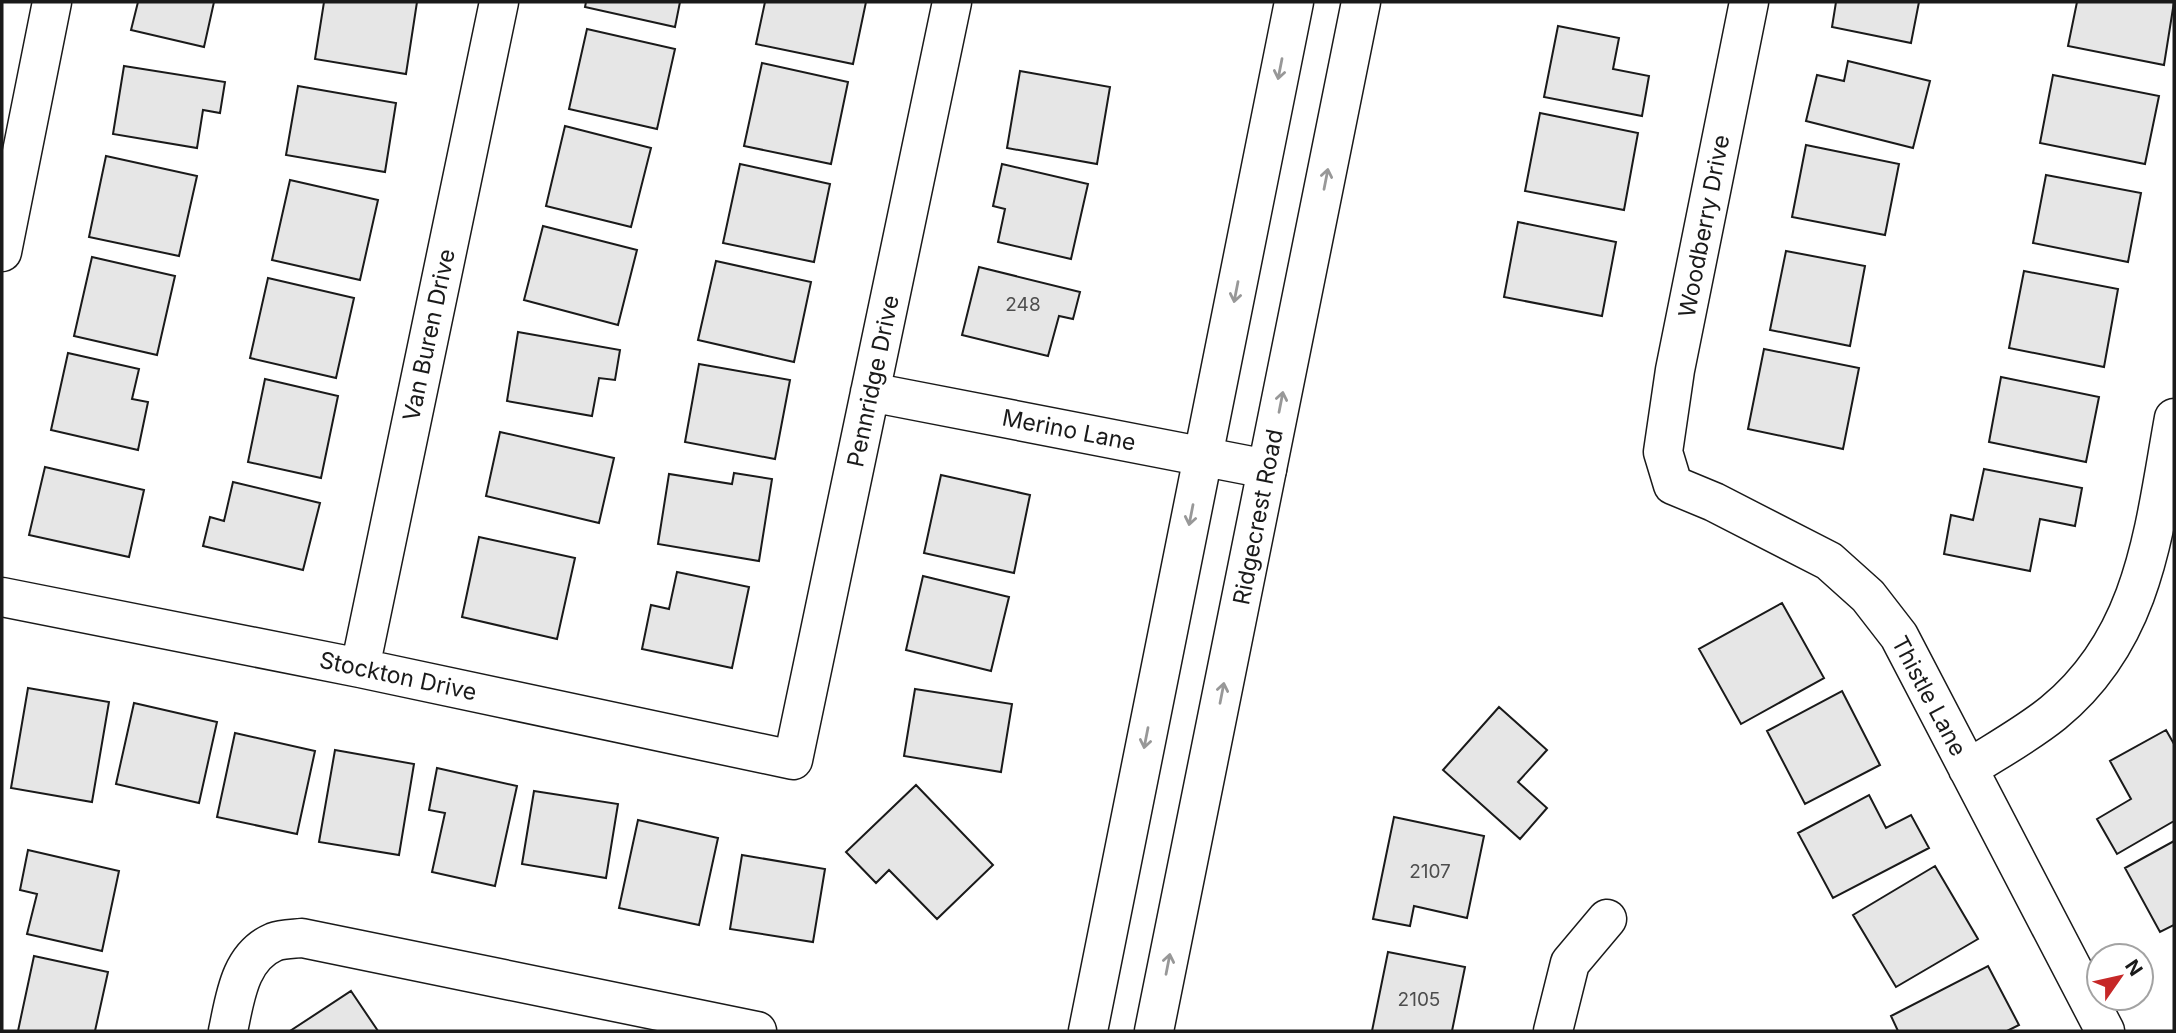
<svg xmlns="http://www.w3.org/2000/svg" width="2176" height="1033" font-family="Inter,sans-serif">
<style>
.building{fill:#e6e6e6;stroke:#1a1a1a;stroke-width:2}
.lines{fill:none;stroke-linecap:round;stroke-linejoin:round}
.minor-casing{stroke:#1a1a1a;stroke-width:41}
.major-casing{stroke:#1a1a1a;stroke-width:41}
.minor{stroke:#fff;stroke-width:38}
.major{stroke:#fff;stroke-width:38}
.oneway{stroke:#989898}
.labels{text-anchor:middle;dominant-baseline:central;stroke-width:5;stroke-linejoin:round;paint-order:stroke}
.number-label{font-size:19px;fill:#4d4d4d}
.street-label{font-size:23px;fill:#1a1a1a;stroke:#fff}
</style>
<rect width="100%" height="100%" fill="#fff"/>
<path class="building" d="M138 2H214L204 47 131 30Z
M324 2H417L406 74 315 59Z
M586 2H680L675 27 585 7Z
M765 2H866L853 64 756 44Z
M1836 2H1919L1911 43 1832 27Z
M2077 2H2174L2164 65 2068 46Z
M1558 26 1619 38 1613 69 1649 76 1642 116 1544 97Z
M587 29 675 49 657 129 569 109Z
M1848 61 1930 81 1913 148 1806 121 1817 75 1844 81Z
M762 63 848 82 831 164 744 146Z
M124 66 225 82 220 113 203 110 197 148 113 134Z
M1020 71 1110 87 1097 164 1007 148Z
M2053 75 2159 96 2145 164 2040 143Z
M298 86 396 103 385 172 286 155Z
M1540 113 1638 133 1624 210 1525 191Z
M565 126 651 148 631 227 546 206Z
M1806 145 1899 164 1885 235 1792 217Z
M106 156 197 176 179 256 89 237Z
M740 164 830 184 814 262 723 243Z
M1002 164 1088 184 1071 259 998 242 1005 209 993 206Z
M2046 175 2141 193 2128 262 2033 243Z
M290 180 378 200 360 280 272 260Z
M1518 222 1616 242 1602 316 1504 297Z
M543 226 637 250 618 325 524 300Z
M1786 251 1865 266 1850 346 1770 330Z
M92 257 175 276 157 355 74 336Z
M716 261 811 282 794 362 698 340Z
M979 267 1080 292 1073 319 1059 316 1048 356 962 335Z
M2024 271 2118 289 2104 367 2009 348Z
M268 278 354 298 336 378 250 358Z
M518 332 620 350 615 380 599 378 592 416 507 401Z
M1764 349 1859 368 1843 449 1748 429Z
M68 353 139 369 132 399 148 402 138 450 51 430Z
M699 364 790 380 775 459 685 442Z
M2001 377 2099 397 2086 462 1989 442Z
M265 379 338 396 321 478 248 462Z
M500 432 614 458 599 523 486 496Z
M45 467 144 490 129 557 29 535Z
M1984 469 2082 488 2075 526 2040 519 2030 571 1944 554 1951 515 1973 520Z
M734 473 772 479 759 561 658 544 669 474 732 484Z
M941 475 1030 495 1014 573 924 553Z
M233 482 320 503 303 570 203 546 210 517 224 521Z
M479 537 575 558 557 639 462 617Z
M677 572 749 587 732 668 642 649 651 605 669 609Z
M923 576 1009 597 991 671 906 650Z
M1782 603 1824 678 1741 724 1699 649Z
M28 688 109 702 92 802 11 788Z
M915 689 1012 704 1001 772 904 756Z
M1842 691 1880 765 1805 804 1767 731Z
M134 703 217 722 199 803 116 784Z
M1499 707 1547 750 1518 782 1547 808 1520 839 1443 770Z
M2166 730 2174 744V821L2117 854 2097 819 2131 799 2110 761Z
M235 733 315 751 297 834 217 817Z
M335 750 414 764 399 855 319 842Z
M437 768 517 786 495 886 432 872 445 813 429 810Z
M916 785 993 865 937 919 889 870 876 883 846 852Z
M534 791 618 804 606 878 522 864Z
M1869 795 1886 828 1911 815 1929 848 1833 898 1798 833Z
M1394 817 1484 836 1467 918 1414 906 1410 926 1373 919Z
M638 820 718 838 699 925 619 908Z
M2174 841V925L2160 932 2125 868Z
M28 850 119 871 102 951 27 934 37 894 20 890Z
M742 855 825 869 813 942 730 929Z
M1935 866 1978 939 1896 987 1853 915Z
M1388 952 1465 967 1452 1031H1372Z
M34 956 108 972 95 1031H18Z
M1988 966 2019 1025 2007 1031H1898L1891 1016Z
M351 991 378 1031H290Z"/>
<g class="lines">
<g class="minor-casing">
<path id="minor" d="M1749 2 1675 370 1663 452 1673 485 1714 502 1829 561 1868 596 1899 636 2105 1031
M2 252 52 2
M870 392 1267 469
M2 597 360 668 793 760 952 2
M360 668 499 2
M1968 769C1996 751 2027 734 2053 713 2146 637 2154 528 2174 418
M228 1031C235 999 239 957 274 942 282 939 293 939 302 938L757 1031
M1553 1031 1570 963 1607 919"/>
</g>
<g class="major-casing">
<path id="major" d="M1088 1031 1294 2
M1154 1031 1361 2"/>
</g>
<use href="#minor" class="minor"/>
<use href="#major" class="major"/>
</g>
<defs><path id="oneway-shaft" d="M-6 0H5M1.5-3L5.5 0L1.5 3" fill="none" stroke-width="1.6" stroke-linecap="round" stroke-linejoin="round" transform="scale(1.75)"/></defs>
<g class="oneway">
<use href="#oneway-shaft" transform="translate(1280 69) rotate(101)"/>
<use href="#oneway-shaft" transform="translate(1326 179) rotate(-79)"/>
<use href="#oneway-shaft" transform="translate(1236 292) rotate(101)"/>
<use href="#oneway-shaft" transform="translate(1281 402) rotate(-79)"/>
<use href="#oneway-shaft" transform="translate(1191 515) rotate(101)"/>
<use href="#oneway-shaft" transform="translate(1222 693) rotate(-79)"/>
<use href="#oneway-shaft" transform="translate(1146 738) rotate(101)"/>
<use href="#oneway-shaft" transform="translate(1168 964) rotate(-79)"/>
</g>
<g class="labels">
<g class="number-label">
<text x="1023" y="304">248</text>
<text x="1430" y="871">2107</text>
<text x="1419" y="999">2105</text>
</g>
<g class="street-label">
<text transform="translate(1704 226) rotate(-79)">Woodberry Drive</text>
<text transform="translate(429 335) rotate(-78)">Van Buren Drive</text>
<text transform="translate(873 381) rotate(-78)">Pennridge Drive</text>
<text transform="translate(1069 430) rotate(11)">Merino Lane</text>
<text transform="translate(1258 517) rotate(-79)">Ridgecrest Road</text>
<text transform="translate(398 676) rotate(12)">Stockton Drive</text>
<text transform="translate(1929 696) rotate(62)">Thistle Lane</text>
</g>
</g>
<rect width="2176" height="1033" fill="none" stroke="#1a1a1a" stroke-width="7"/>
<g transform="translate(2120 977) rotate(56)"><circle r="33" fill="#ffffff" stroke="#a3a3a3" stroke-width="2"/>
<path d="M0-5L12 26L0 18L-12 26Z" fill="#c62828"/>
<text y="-10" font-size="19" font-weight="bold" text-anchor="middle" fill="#1a1a1a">N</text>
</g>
</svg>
